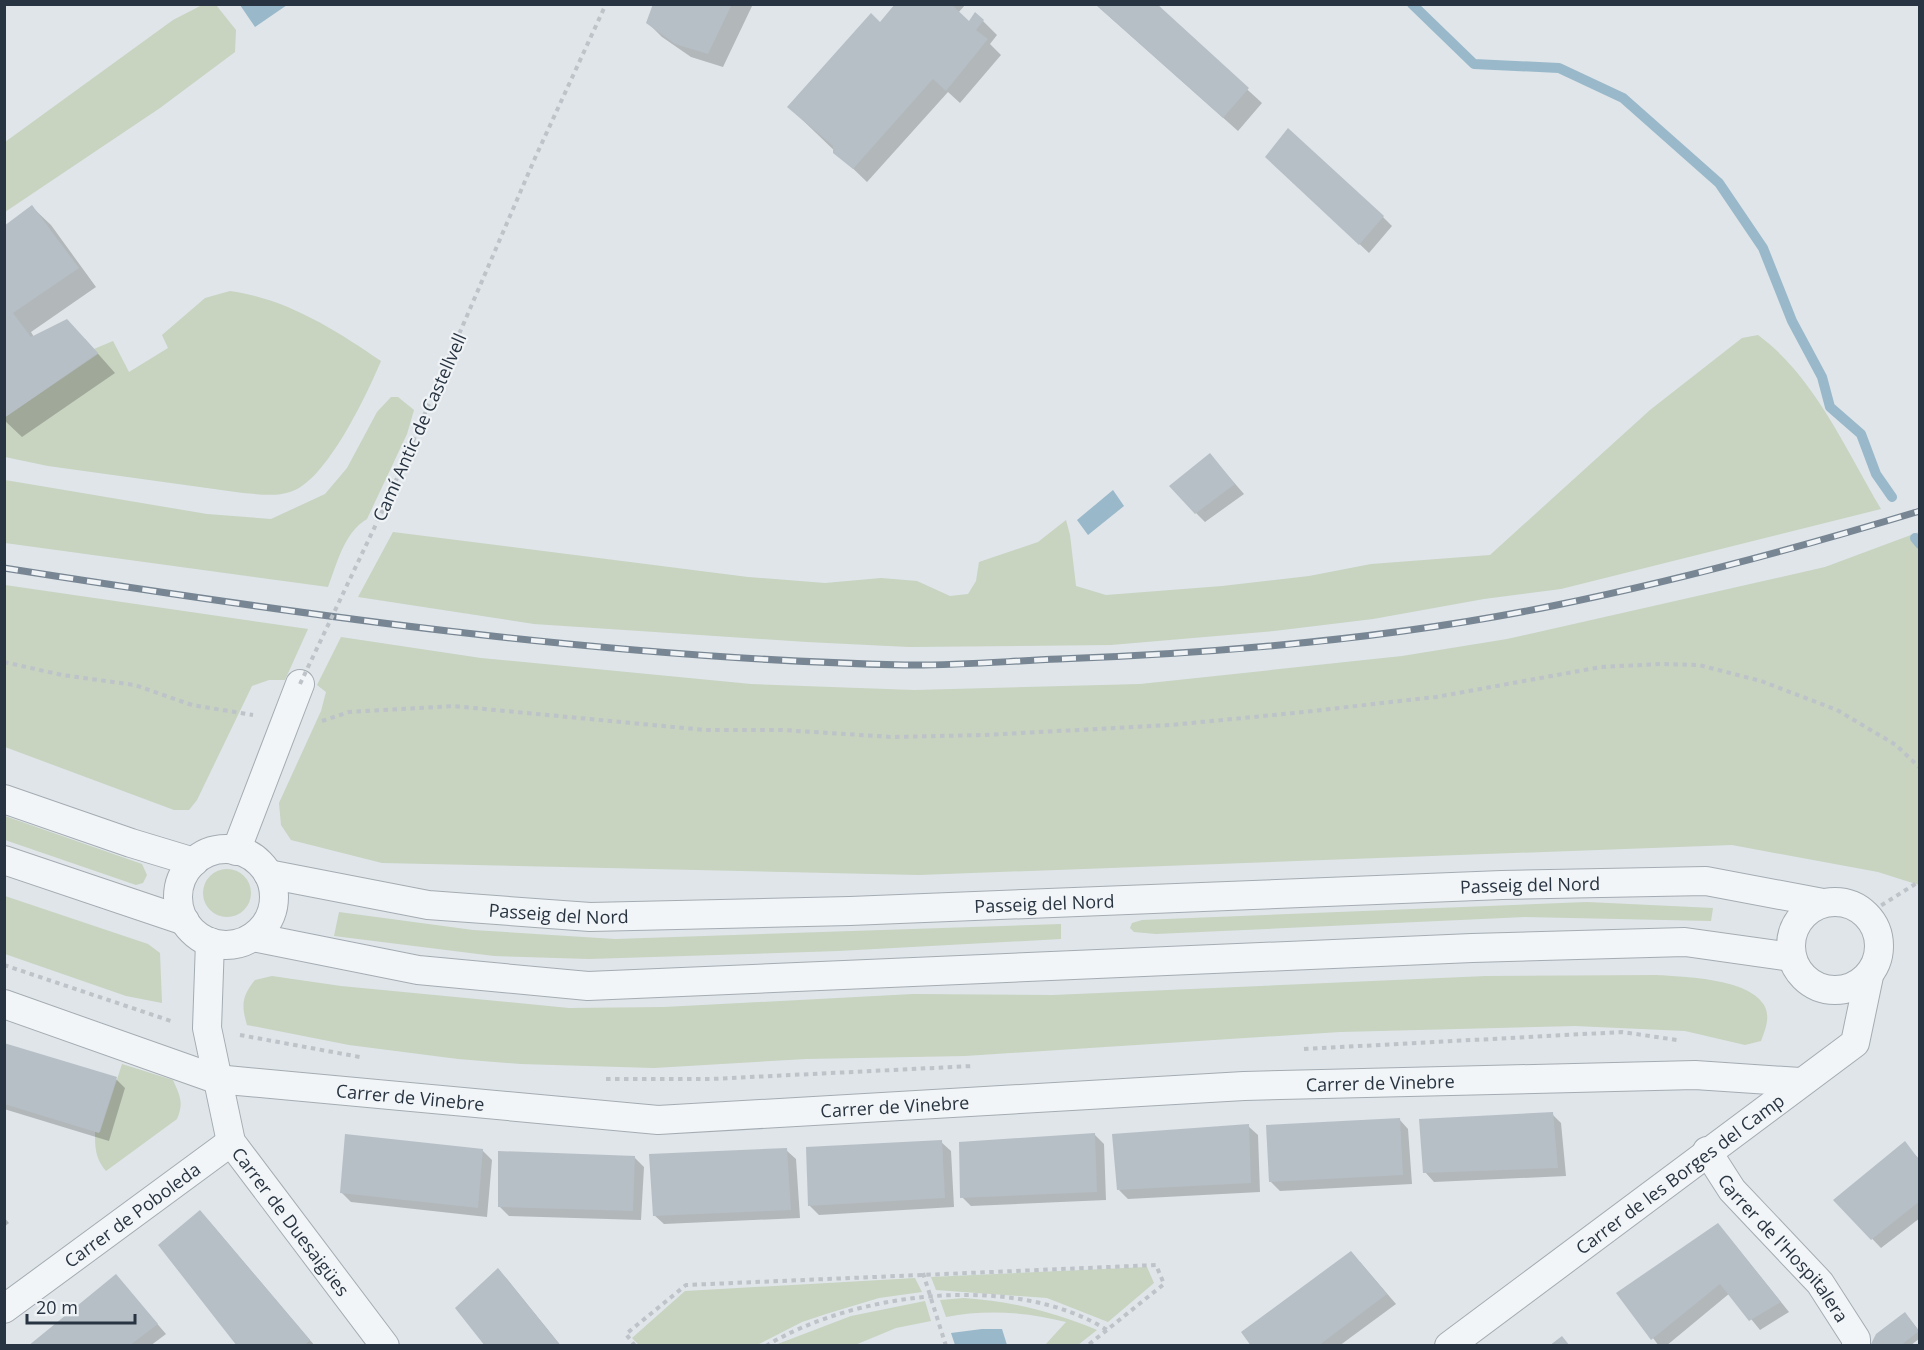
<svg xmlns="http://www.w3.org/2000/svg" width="1924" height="1350" font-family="'Open Sans',sans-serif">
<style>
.green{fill:#c8d3c0}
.water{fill:#99b8ca}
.shadow{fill:#0003}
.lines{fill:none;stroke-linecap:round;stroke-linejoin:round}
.stream{stroke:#99b8ca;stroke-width:10}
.building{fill:#b7bfc6}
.street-casing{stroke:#a4acb3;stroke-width:30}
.path{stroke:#bdc3c8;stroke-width:4;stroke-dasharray:4.5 4.5;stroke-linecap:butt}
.street{stroke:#f2f5f7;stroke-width:28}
.rail-casing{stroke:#788693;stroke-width:7}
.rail{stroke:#eff3f6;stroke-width:4.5;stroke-dasharray:14;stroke-linecap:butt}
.path-bridge{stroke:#bdc3c8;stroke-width:4;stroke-dasharray:4.5 4.5;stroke-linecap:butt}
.labels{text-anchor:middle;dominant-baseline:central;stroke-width:4.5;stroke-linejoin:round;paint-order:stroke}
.street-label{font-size:18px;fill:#283441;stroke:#eff3f6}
</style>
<rect width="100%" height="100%" fill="#dfe5e9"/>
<path class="green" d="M204 4 216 5 236 30 235 52 160 108 5 212V142L173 20Z
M230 291C287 299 334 329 381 361 367 394 326 482 290 492 275 497 259 494 243 493L48 466 5 457 4 418 98 354 94 349 113 341 129 372 168 348 162 335 205 298Z
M1758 335C1814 376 1846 450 1881 509L1561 589 1484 599 1373 619 1274 631 1111 645 909 647 807 642 534 624 358 597 393 532 748 577 825 583 881 578 917 581 950 596 968 594 976 581 979 562 1038 542 1066 520 1070 535 1076 586 1106 595 1222 586 1309 576 1371 564 1490 555 1650 410 1742 338Z
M391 397H398L414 410 407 434 367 519C344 532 337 564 328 587L5 543V480L207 514 271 519 325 494 347 468 377 412Z
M1919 532V885L1878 872 1732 845 919 875 382 863 291 840 281 825 279 803 321 711 326 692 317 685 341 637 481 658 751 684 914 690 1140 684 1402 656 1507 639 1825 567Z
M5 585 308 629 285 680H269L252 686 197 800 189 810H174L5 747Z
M5 816 142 864 147 875 143 883 136 885 5 840Z
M203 893a24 24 0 1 1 48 0a24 24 0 1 1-48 0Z
M5 896 148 944 160 953 162 1003 126 996 5 954Z
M1587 902 1713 908 1711 921 1525 917 1156 934 1134 932 1130 928 1132 923 1142 920Z
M339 912 473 930 615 939 1061 924V939L838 951 589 959 494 956 334 936Z
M1657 975C1684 977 1748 978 1764 1005 1771 1017 1765 1030 1761 1041L1745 1045 1685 1031 1575 1026 1340 1032 965 1056 806 1059 654 1068 521 1064 458 1059 349 1045 247 1025C241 1005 242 996 255 980L272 976 341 986 569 1008 664 1007 913 994 1053 995 1486 976Z
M122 1064 173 1080C180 1096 184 1103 177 1119L106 1171C95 1158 95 1147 95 1131L100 1132Z
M1147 1267 1154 1283 1108 1322 1047 1298 936 1290 931 1277Z
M915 1278 922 1292 879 1298 826 1314 802 1322 757 1345H639L632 1338 685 1291Z
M964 1298C1011 1301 1053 1312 1097 1330L1078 1345H1045L1066 1322C1026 1312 986 1309 946 1317L940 1300Z
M925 1301 931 1321 896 1328 855 1345H775L851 1316Z"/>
<path class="water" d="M240 5H287L255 27Z
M1113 490 1124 506 1088 535 1077 520Z
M982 1329H1002L1007 1345H955L951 1333Z"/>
<path class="shadow" d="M655 4H753L723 67 691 57 662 37 647 22Z
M897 4H966L958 13 969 23 983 21 997 35 990 44 1001 55 960 103 948 92 867 182 789 107 880 24Z
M1095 4H1154L1262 103 1238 131Z
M1277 166 1383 217 1392 226 1369 253Z
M32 207 51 225 96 287 31 332 34 337 85 339 115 373 22 437 4 420V227Z
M1210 455 1244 494 1205 522 1196 513Z
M4 1044 116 1079 125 1088 109 1141 4 1109Z
M1552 1114 1561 1123 1566 1176 1434 1182 1425 1172Z
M1399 1119 1408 1129 1412 1184 1280 1191 1270 1181Z
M1248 1126 1258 1135 1260 1192 1128 1199 1119 1190Z
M1095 1135 1104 1144 1106 1200 971 1206 962 1197Z
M941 1142 951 1151 954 1207 819 1215 809 1205Z
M1904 1143 1920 1160V1218L1881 1248 1835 1200Z
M482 1150 492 1160 487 1217 351 1202 341 1192Z
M786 1150 796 1159 800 1218 664 1224 654 1215Z
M635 1158 644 1167 641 1220 509 1216 500 1207Z
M4 1217 9 1223 4 1227Z
M209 1221 315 1346H239Z
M1727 1235 1789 1312 1760 1330 1730 1293 1666 1346H1659L1619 1293Z
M1360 1262 1396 1304 1339 1346H1253Z
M498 1270 507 1279 561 1346H487Z
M116 1276 166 1334 150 1346H30Z
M1909 1318 1920 1332V1338L1910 1346H1872Z"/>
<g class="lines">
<path class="stream" d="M1412 4 1474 64 1559 68 1623 98 1719 183 1763 248 1792 321 1822 377 1830 407 1861 434 1876 474 1892 497
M1915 538 1920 544"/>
</g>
<path class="building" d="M653 4H732L708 54 675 44 646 23Z
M895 4H951L969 21 975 12 984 20 976 30 988 39 946 91 933 79 853 169 833 153V146L787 107 871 13 880 22Z
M1095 4H1157L1249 88 1223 118Z
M1288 128 1384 216 1359 245 1265 157Z
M32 205 79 268 13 313 31 337 67 319 98 353 4 418V226Z
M1210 453 1235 484 1195 514 1169 486Z
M4 1043 117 1077 99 1133 4 1104Z
M1553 1112 1558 1168 1423 1173 1419 1119Z
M1400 1118 1403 1175 1269 1182 1266 1125Z
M1249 1124 1251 1183 1117 1190 1112 1134Z
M1095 1133 1097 1192 960 1198 959 1142Z
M345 1134 483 1149 478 1208 340 1193Z
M942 1140 945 1198 808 1206 806 1147Z
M1905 1141 1920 1161V1201L1871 1240 1833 1200Z
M787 1148 791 1210 653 1216 649 1154Z
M498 1151 635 1156 633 1211 498 1207Z
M200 1210 310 1340 304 1346H237L158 1245Z
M1718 1223 1781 1302 1749 1321 1720 1284 1651 1340 1616 1293Z
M1351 1251 1387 1294 1318 1346H1251L1241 1332Z
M498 1268 561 1346H485L455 1308Z
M116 1274 158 1324 129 1346H28Z
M1905 1312 1919 1331 1900 1346H1870L1876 1334Z
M1562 1336 1570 1346H1549Z"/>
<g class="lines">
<g class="street-casing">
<g id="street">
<path d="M4 799 131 843 194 862"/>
<circle cx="226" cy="897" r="48"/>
<path d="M236 851 300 684"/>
<path d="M4 860 185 921"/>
<path id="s1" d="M268 874 428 905 590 917 850 911 1502 885 1706 881 1823 903"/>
<circle cx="1835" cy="946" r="44"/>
<path d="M253 937 418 970 588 986 1472 948 1685 942 1792 957"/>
<path id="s2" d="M210 942 207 1028 231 1142 385 1346"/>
<path id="s3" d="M4 1004 216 1079 658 1120 1244 1086 1695 1075 1800 1082"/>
<path id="s4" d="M1707 1151 1732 1190 1820 1283 1856 1339V1346"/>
<path id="s5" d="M4 1309 231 1142"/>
<path id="s6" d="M1449 1346 1855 1043 1869 976"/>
</g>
</g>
<path class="path" d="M388 499 535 158 606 4
M4 662 62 675 135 685 192 705 253 715
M322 721 349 712 453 706 705 730H782L892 737 984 735 1171 725 1294 713 1436 697 1601 667 1661 664 1699 665 1761 681 1837 710 1896 745 1920 768
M1866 915 1920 881
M4 965 174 1022
M240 1035 360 1057
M1304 1049 1622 1032 1677 1040
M606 1079H711L973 1066
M923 1273 946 1346
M635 1346 626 1334 686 1285 1156 1265 1164 1284 1087 1346
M766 1346C854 1292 1016 1272 1107 1330"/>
<use href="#street" class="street"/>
<g class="rail-casing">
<path id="rail" d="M4 568C302 615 602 658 904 665 955 666 1008 661 1059 659 1224 653 1390 639 1552 606 1676 581 1798 548 1920 511"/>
</g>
<use href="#rail" class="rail"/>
<path class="path-bridge" d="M300 684 388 499"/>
</g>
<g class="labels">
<g class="street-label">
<text transform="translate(419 427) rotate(-66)">Camí Antic de Castellvell</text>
<text stroke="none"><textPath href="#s1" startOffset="1266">Passeig del Nord</textPath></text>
<text stroke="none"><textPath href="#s1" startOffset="780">Passeig del Nord</textPath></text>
<text stroke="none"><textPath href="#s1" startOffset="294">Passeig del Nord</textPath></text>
<text stroke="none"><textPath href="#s3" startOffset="1392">Carrer de Vinebre</textPath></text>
<text stroke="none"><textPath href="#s3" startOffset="420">Carrer de Vinebre</textPath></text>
<text stroke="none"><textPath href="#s3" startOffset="906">Carrer de Vinebre</textPath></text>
<text stroke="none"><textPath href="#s6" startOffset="288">Carrer de les Borges del Camp</textPath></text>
<text stroke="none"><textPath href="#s5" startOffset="159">Carrer de Poboleda</textPath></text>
<text stroke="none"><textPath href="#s2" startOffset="302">Carrer de Duesaigües</textPath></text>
<text stroke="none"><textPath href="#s4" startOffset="124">Carrer de l'Hospitalera</textPath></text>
</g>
</g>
<rect width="1924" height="1350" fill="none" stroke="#283441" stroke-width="12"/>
<path d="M27 1314v9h108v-9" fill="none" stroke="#283441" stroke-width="3"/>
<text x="36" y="1314" font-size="18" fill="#283441" stroke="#eff3f6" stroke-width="4.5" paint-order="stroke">20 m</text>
</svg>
